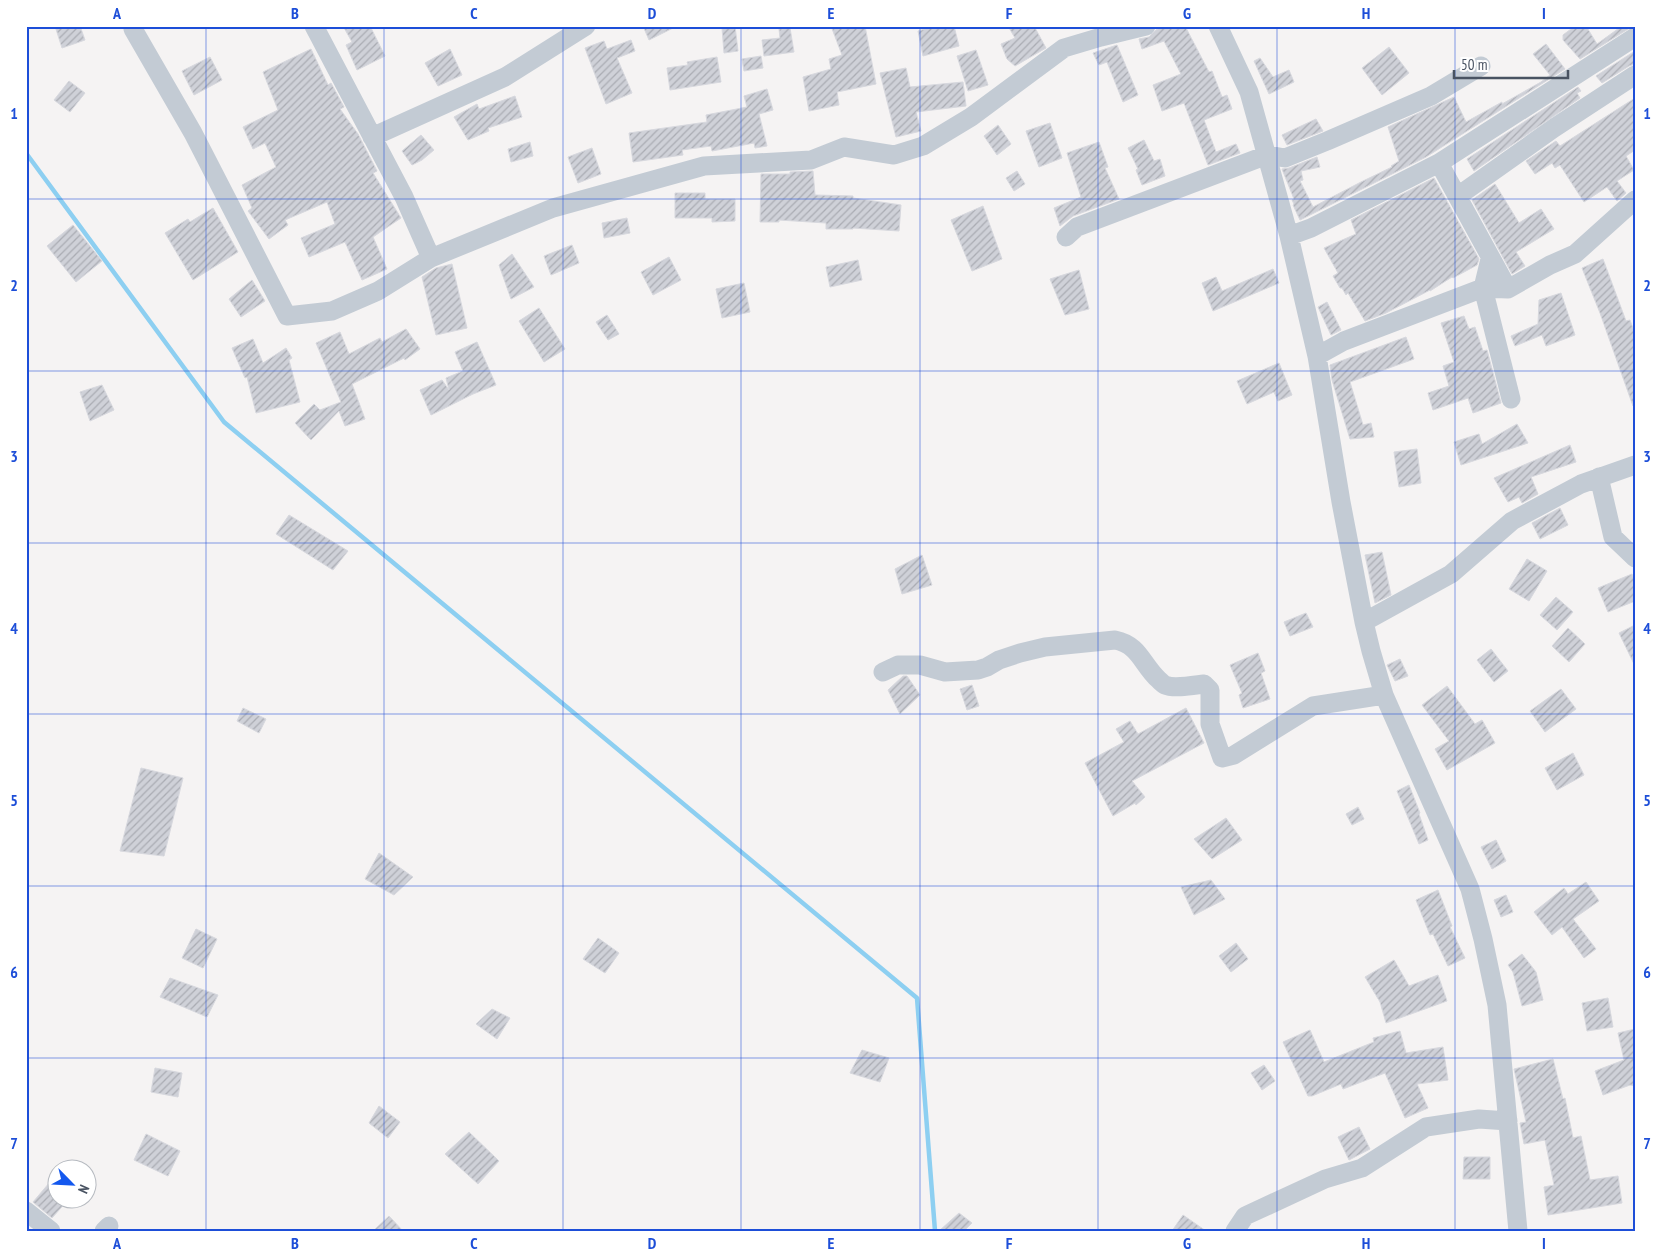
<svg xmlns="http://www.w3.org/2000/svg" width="1661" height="1257" font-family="'PT Sans Narrow',sans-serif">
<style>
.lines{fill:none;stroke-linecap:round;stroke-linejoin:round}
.stream{stroke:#8dcff1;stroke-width:4.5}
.building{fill:url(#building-hatch);stroke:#d7d8de}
.street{stroke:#c3cbd4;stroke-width:19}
.grid{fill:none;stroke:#1d4ed8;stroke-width:1;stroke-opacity:0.55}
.neatline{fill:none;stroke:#1d4ed8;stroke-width:2}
.grid-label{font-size:16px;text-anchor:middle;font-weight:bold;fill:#1d4ed8}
</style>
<defs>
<pattern id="building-hatch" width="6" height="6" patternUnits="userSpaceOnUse" patternTransform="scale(1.25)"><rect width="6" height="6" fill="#cfd1d8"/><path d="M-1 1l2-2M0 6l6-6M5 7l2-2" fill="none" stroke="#aaacb3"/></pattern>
</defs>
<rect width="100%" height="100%" fill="#f5f3f3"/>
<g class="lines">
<path class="stream" d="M26 153 224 422 917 998 935 1231"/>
</g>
<path class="building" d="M55 26H80L85 40 62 48Z
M343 26H370L385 56 357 70 346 45 352 42Z
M643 26H677L649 40Z
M735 26 738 51 724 53 722 28Z
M831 26H865L876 84 837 92 839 105 809 111 803 77 831 69 829 59 842 55Z
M935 26H954L959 46 923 56 918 31Z
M1008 26H1034L1046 48 1015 66 1007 59 1001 44 1015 38Z
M1165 26H1185L1209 72 1212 71 1222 97 1227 95 1232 109 1204 120 1216 152 1236 144 1240 153 1208 165 1184 103 1162 111 1153 85 1181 74 1164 41 1142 49 1139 39 1149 37 1156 30Z
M1575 26H1586L1597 44 1622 26H1633L1580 59 1563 40V35Z
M790 28 794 52 764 56 762 40 780 38 779 29Z
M631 40 635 51 617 58 632 93 606 104 585 48 604 41 607 49Z
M1546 44 1565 69 1426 157 1300 220 1293 205 1294 204 1292 200 1294 199 1282 169 1289 168 1317 157 1320 167 1301 171 1303 180 1300 181 1313 207 1361 182 1392 167 1391 166 1399 161 1388 127 1454 97 1466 122 1502 102V104L1541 82 1550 75 1533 54Z
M1117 45 1138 95 1123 102 1107 62 1099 65 1093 53Z
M1389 47 1409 73 1382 95 1362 68Z
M311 49 328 85 331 83 344 107 340 109 358 134 377 171 373 173 401 218 373 237 387 269 362 280 345 242 309 257 301 238 335 224 327 202 285 220 288 225 269 239 248 211 252 208 242 185 276 167 265 143 253 149 243 127 278 110 263 72Z
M450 49 462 75 438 86 425 63Z
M976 50 988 85 968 91 957 56Z
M1635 51V64L1629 66 1602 83 1596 76Z
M761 56 763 68 744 71 742 59Z
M210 57 222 80 194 95 182 71Z
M717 57 721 82 670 90 667 68 688 65 687 62Z
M1260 58 1273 77 1289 70 1294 82 1269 94 1254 61Z
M906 68 910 87 963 82 966 106 916 112 921 131 896 137 880 73Z
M69 81 85 93 70 112 54 100Z
M1578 87 1581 91 1577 93 1580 98 1474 171 1467 159Z
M767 89 773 110 759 114 767 146 755 148 754 143 712 151 711 146 682 150 683 155 633 162 629 133 707 122 706 115 747 107 744 96Z
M515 96 522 117 488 128 489 131 468 140 454 117 477 104 479 109Z
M1635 98V150L1626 156 1634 170 1617 181 1626 193 1617 201 1607 187 1584 202 1560 165 1555 168 1552 163 1535 174 1526 161 1556 141 1560 146Z
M1316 119 1323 131 1287 145 1282 135Z
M1050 123 1062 158 1039 167 1026 131Z
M998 125 1011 144 997 155 984 136Z
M421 135 434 150 422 160 412 165 402 151Z
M1144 140 1154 161 1160 159 1165 176 1142 185 1136 170 1138 169 1128 148Z
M530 142 533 156 511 162 508 149Z
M1099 142 1108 167 1105 168 1119 199 1073 216 1060 226 1054 208 1081 197 1067 153Z
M592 148 601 174 578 183 568 157Z
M813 171 815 195 853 196V198L901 205 899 231 853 228V229H826V223L779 220V222H760L761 174H790V172Z
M1017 171 1025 184 1014 191 1006 178Z
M1434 178 1479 259 1477 265 1453 278 1452 277 1430 291V290L1386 313 1365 321 1348 293 1346 295 1342 288H1340L1333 276 1338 273 1324 248 1356 234 1351 220Z
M1495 184 1519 223 1541 209 1554 229 1516 252 1525 266 1512 274 1472 200Z
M675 193H705V199H735V221L712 222V218H675Z
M983 206 1002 259 972 271 951 220Z
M213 208 238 252 193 280 165 233 188 219 190 222Z
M627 218 630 233 604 238 602 223Z
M73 225 102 261 76 282 47 246Z
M572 245 579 263 551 275 544 256Z
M512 254 534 287 511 299 499 265Z
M669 257 681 280 653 295 641 272Z
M1603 259 1626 321 1630 320 1635 334V406H1633L1600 313 1582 268Z
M858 260 862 280 830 287 826 267Z
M452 264 467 328 436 335 422 277 436 268Z
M1273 269 1279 283 1213 311 1202 283 1216 277 1222 291Z
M1079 270 1089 309 1065 315 1050 279Z
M252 280 265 301 241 317 229 299Z
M744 283 750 312 722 318 716 289Z
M1561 293 1575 335 1546 346 1542 335 1515 346 1511 336 1538 324 1539 300Z
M1327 302 1341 330 1331 335 1318 307Z
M539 308 565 349 544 362 519 321Z
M607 315 619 334 608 340 596 322Z
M1464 316 1469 329 1475 327 1483 351 1487 350 1501 403 1473 413 1468 398 1433 410 1428 393 1449 386 1443 366 1454 362 1441 323Z
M406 329 420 349 405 360 404 358 352 384 365 419 345 426 339 411 311 440 295 423 314 404 320 410 341 402 316 343 340 332 349 354 380 338 382 342Z
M1406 337 1414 359 1350 382 1363 425 1371 423 1374 437 1350 439 1332 380 1330 365Z
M253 339 263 363 286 348 292 358 289 360 300 402 256 413 247 377 245 378 232 348Z
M477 342 496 385 473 394 431 415 420 390 442 380 449 390 446 378 463 371 455 352Z
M1279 363 1292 395 1278 401 1274 392 1247 404 1237 381Z
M102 385 114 410 90 421 80 392Z
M1517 424 1528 443 1461 465 1454 442 1479 434 1482 444Z
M1570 445 1576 462 1531 477 1538 494 1522 503 1519 497 1508 502 1494 478Z
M1417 449 1421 483 1399 487 1394 452Z
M1560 508 1568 525 1540 539 1532 523Z
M289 515 348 551 333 570 276 534Z
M1382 552 1391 595 1375 603 1365 555Z
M922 555 932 585 902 594 895 569Z
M1527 559 1547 571 1529 601 1509 589Z
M1632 574 1635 582V601L1608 612 1598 588Z
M1556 597 1573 612 1557 630 1540 615Z
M1306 613 1313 627 1290 636 1284 622Z
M1635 625V666L1619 633Z
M1568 628 1585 644 1569 662 1552 646Z
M1491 649 1508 671 1494 682 1477 660Z
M1258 653 1265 671 1261 673 1270 699 1243 708 1239 695 1242 693 1230 665Z
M1400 659 1408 676 1395 681 1387 665Z
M903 676H907L920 695 900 714 888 690Z
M972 685 979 706 967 710 960 689Z
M1447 686 1475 724 1482 720 1495 743 1447 770 1435 749 1449 741 1422 705Z
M1561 689 1576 709 1545 732 1530 711Z
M243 708 266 719 259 733 237 721Z
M1186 708 1204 743 1132 781 1145 797 1136 805 1135 803 1113 816 1085 763 1124 742 1116 729 1130 721 1138 734Z
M1573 753 1584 775 1557 790 1545 768Z
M141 768 183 778 164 856 120 851Z
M1409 785 1420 813 1419 814 1428 840 1419 844 1397 791Z
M1358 807 1364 819 1352 825 1346 814Z
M1226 818 1242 840 1212 859 1194 839Z
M1496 840 1506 861 1492 869 1481 847Z
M379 853 413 877 394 895 365 879Z
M1211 880 1225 899 1194 915 1181 887Z
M1586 882 1599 901 1573 919 1596 949 1584 958 1562 927 1552 935 1534 912 1564 888 1568 894Z
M1438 890 1452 926 1450 927 1465 958 1448 966 1433 934 1430 935 1416 900Z
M1506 895 1513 912 1501 917 1494 900Z
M196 929 217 939 203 968 182 958Z
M598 938 619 953 605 973 583 959Z
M1236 943 1248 959 1231 972 1219 956Z
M1522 954 1536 972 1543 1000 1522 1006 1513 972 1508 965Z
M1394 960 1409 986 1438 975 1447 1001 1386 1023 1380 1002 1365 977Z
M170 978 218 995 207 1017 160 997Z
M1608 998 1613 1027 1587 1031 1582 1003Z
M492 1009 510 1018 497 1039 476 1024Z
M1635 1029V1086L1630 1085 1603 1095 1595 1071 1624 1060 1618 1033Z
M1310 1030 1324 1062 1374 1042 1373 1038 1400 1031 1406 1053 1443 1047 1448 1080 1417 1084 1428 1108 1405 1118 1385 1073 1343 1089 1341 1084 1312 1096H1308L1283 1042Z
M862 1050 889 1058 880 1082 850 1073Z
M1553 1059 1563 1099 1565 1098 1573 1138 1581 1136 1590 1180 1618 1176 1622 1203 1548 1215 1544 1187 1554 1185 1545 1140 1524 1144 1520 1123 1526 1122 1514 1069Z
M1264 1065 1275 1081 1262 1090 1251 1073Z
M155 1068 182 1073 178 1097 151 1092Z
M379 1106 400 1122 388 1138 369 1123Z
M1359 1127 1370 1149 1349 1160 1338 1137Z
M469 1132 499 1161 478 1184 445 1154Z
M146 1134 180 1151 168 1176 134 1160Z
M1464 1157H1490V1179H1463Z
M50 1182 58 1188V1200H68L52 1218 33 1202Z
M959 1213 972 1223 964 1231H939Z
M1183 1215 1206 1231H1172Z
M389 1216 403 1231H373Z"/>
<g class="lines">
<path class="street" d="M134 26 133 29 193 133 287 316 332 311 378 291 431 258
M314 26 404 197 431 258 553 208 704 166 811 160 844 147 894 155 923 146 971 117 1064 48 1101 37 1146 26
M1218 26 1249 92 1289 236 1317 356 1341 502 1364 622 1371 651 1384 695 1470 889 1483 939 1497 1005 1518 1231
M372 137 505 77 586 26
M1439 163 1508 289
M1458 196 1554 128 1635 75
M1289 236 1311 228 1439 163 1635 37
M1066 237 1077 227 1267 155 1285 158 1327 141 1431 96 1481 66
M1490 259 1483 288 1511 399
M1317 356 1344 341 1483 288 1508 289 1550 265 1575 254 1635 200
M1599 477 1613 537 1635 558
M1364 622 1451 574 1512 521 1581 484 1635 465
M883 672 898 665H920L945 672 978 670 987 667 999 660 1020 653 1045 647 1115 640C1140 645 1142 665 1159 680 1161 682 1163 684 1165 685 1174 689 1195 685 1204 684L1210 690V724L1222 758 1234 755 1313 706 1384 695
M26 1211 51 1231
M104 1231 109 1226
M1235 1231 1245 1216 1325 1179 1362 1168 1426 1127 1479 1119 1508 1121"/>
</g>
<path class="grid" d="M206 26V1231M384 26V1231M563 26V1231M741 26V1231M920 26V1231M1098 26V1231M1277 26V1231M1455 26V1231M26 199H1635M26 371H1635M26 543H1635M26 714H1635M26 886H1635M26 1058H1635"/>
<rect width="1661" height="1257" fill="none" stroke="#ffffff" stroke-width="55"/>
<g transform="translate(72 1184) rotate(114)"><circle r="24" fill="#ffffff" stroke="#b6bac0"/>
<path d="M0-4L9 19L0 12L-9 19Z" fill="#1458ee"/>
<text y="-8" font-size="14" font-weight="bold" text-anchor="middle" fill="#495362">N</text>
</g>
<path d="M1454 70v8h114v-8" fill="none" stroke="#495362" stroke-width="2.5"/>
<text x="1461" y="70" font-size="15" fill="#495362" stroke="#ffffff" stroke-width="4" paint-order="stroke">50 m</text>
<rect x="28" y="28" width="1606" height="1202" class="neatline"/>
<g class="grid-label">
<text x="117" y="19">A</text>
<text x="295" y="19">B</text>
<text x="474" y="19">C</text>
<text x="652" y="19">D</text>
<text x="831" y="19">E</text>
<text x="1009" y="19">F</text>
<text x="1187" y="19">G</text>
<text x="1366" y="19">H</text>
<text x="1544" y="19">I</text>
<text x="14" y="119">1</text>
<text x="1647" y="119">1</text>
<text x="14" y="291">2</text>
<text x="1647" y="291">2</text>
<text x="14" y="462">3</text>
<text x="1647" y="462">3</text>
<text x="14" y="634">4</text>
<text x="1647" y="634">4</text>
<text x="14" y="806">5</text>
<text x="1647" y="806">5</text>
<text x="14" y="978">6</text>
<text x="1647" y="978">6</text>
<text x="14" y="1149">7</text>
<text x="1647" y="1149">7</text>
<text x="117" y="1249">A</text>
<text x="295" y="1249">B</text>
<text x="474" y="1249">C</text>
<text x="652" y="1249">D</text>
<text x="831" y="1249">E</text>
<text x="1009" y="1249">F</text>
<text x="1187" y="1249">G</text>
<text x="1366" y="1249">H</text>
<text x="1544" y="1249">I</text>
</g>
</svg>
